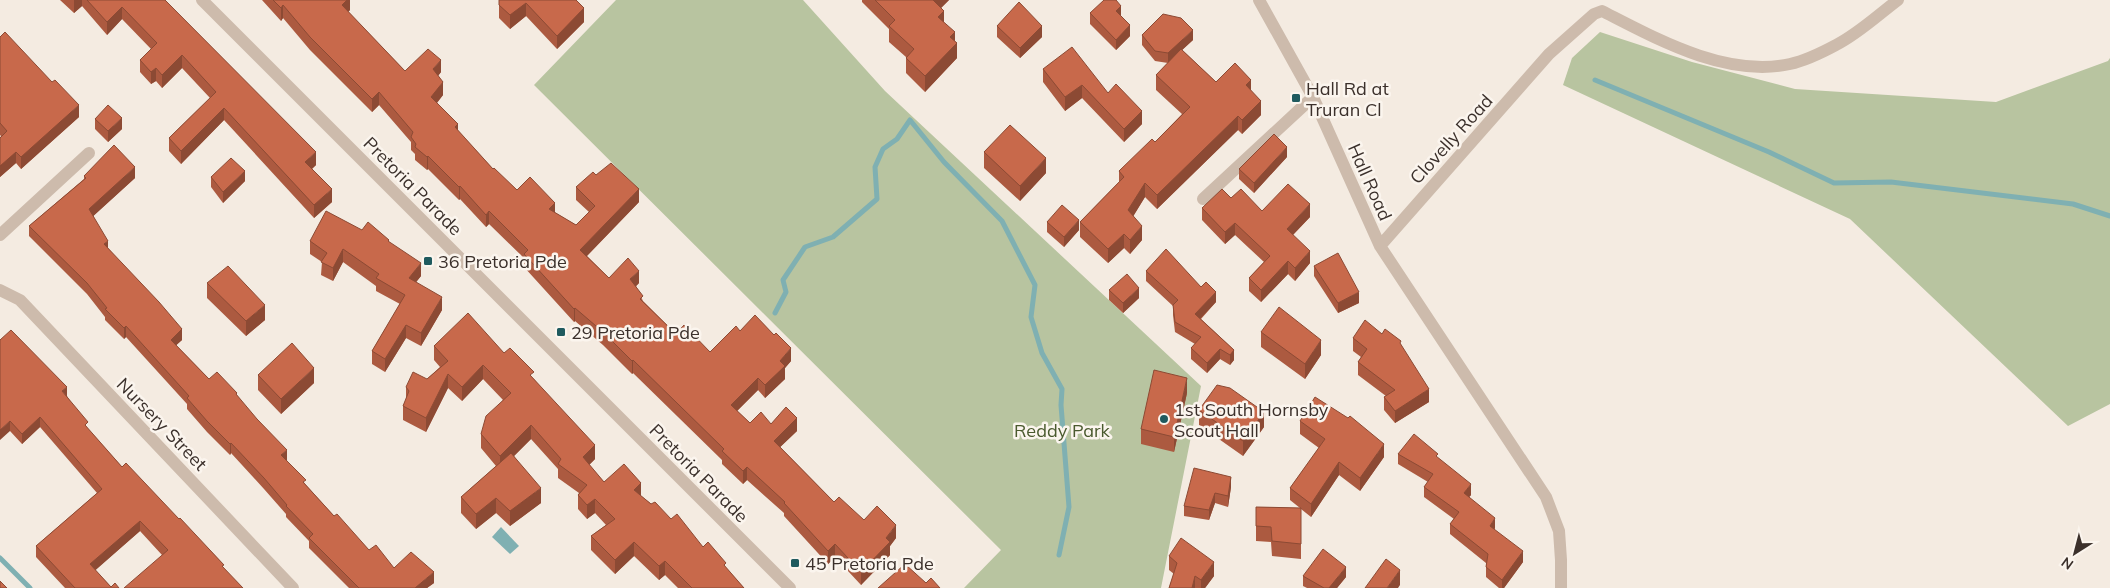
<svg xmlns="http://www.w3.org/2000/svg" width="2110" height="588" font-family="Mulish,sans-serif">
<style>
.green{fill:#b8c4a0}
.water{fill:#7fb0b2}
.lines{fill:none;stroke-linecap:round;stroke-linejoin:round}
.stream{stroke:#7fb0b2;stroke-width:5}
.minor{stroke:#cdbbac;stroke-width:12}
.wall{fill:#ac5a40}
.shaded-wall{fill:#8c4a34}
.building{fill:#c8694b;stroke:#8c4a34}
.poi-dot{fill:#1f5a5e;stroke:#fbf5ee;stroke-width:2}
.labels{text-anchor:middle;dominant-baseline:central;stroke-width:5;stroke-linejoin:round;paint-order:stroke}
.poi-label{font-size:18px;fill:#3b302b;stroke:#fbf5ee;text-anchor:start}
.street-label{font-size:18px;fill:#3b302b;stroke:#fbf5ee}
.park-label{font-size:18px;fill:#4a5a2e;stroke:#fbf5ee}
</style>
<rect width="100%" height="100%" fill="#f4ebe1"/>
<path class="green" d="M616 0H803L885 91 1201 386 1161 588H964L1001 550 534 85Z
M1600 32 1692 62 1795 89 1996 102 2108 61 2110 58V404L2068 426 1850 219 1563 85 1572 58Z"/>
<path class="water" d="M501 527 519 546 510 554 492 537Z"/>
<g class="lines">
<path class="stream" d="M1595 80 1769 152 1834 183 1891 182 2073 204 2110 216
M775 313 786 292 783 280 805 247 833 237 877 199 875 167 883 149 897 139 910 120 944 162 1002 221 1035 285 1031 317 1042 353 1062 389 1061 405 1069 507 1059 555
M0 558 30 588"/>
<path class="minor" d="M202 0 790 588
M1259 0 1313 97 1380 246 1546 497 1559 531 1561 560V588
M1203 199 1313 97
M0 235 89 153
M1380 246 1549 54 1594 14 1602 11C1657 39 1726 78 1790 64 1804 61 1823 52 1836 45 1858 34 1878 15 1898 0
M0 290 20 300 293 588"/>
</g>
<path class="wall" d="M60 0H165L316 165 312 169 332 202 314 218 224 120 181 164 169 151V138L210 98 182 68 162 88 156 81 151 84 140 72V60L151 49 122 19 107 35 82 6 74 13Z
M262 0H350V10L348 12 405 71 441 72 438 76 443 95 437 103 458 131 493 169 517 190 576 225 589 212 576 200V187L596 175 639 202 587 256 609 278 639 283 636 286 643 301 676 334 710 352 740 331 791 361 785 368V379L765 398 758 390 737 411 750 423 771 424 797 431 780 447 834 502 864 520 896 538 890 546V555L861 585 835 557 828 564 784 516V513L747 480 743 484 722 464V460L633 373 632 374 603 345 575 321 574 322 524 267V258L489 224 486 227 460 199 459 200 428 169 427 170 415 160V154L411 150V142L379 105 372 112 310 50 283 18 281 21Z
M576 0 584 22 557 49 526 16 510 29 499 18V5Z
M862 0H949L941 8 944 23 955 41 957 58 925 92 906 73V57L889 42V29L862 2Z
M1090 13 1121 16 1130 36 1116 50 1090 24Z
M997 26 1042 37 1020 58 997 37Z
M1142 35 1193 40 1182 50 1216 82 1251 91 1261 115 1242 134 1238 130 1157 209 1145 197 1133 216 1142 240 1130 254 1124 248 1108 263 1080 237V222L1119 182V171L1155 142 1182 114 1156 90V75L1168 63 1155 61 1142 45Z
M0 37 79 117 21 169 16 163 0 177V138L1 136 0 135Z
M1043 69 1108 93 1142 124 1124 142 1082 98 1065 111 1043 82Z
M95 119 122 129 108 142 95 129Z
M984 152 1046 173 1020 201 984 168Z
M1287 157 1254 193 1239 179V169Z
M84 176 135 178 93 216 108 248 182 340 176 345 209 379 237 396 306 485 334 516 369 550 394 568 434 583 427 588H349L309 548V541L286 517V514L264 489 231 453 230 455 207 432 187 409V404L126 337 124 339 105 320V317L87 294 29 236V226L84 179Z
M211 177 245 181 223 203 211 187Z
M1231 198 1262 211 1310 217 1293 235 1310 263 1295 281 1288 274 1261 302 1249 291V278L1264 262 1235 235 1225 244 1202 220V208Z
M1047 222 1079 230 1064 247 1047 232Z
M362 230 389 242 421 276 416 282 442 310 421 346 406 338 385 372 372 364V351L400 304 376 291V286L343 262 333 281 321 275 322 262 310 254V241Z
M1314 266 1359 303 1338 313 1314 276Z
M1146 271 1216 302 1201 319 1234 350V360L1230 365 1220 359 1207 373 1191 359V348L1195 344 1175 332 1173 315V306L1146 281Z
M207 283 265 320 246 336 207 298Z
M1109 290 1139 298 1123 313 1109 300Z
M1261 332 1321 355 1305 379 1261 347Z
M1382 334 1401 345 1429 402 1395 423 1384 410V397L1386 396 1358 375V362L1361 357 1353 351V338Z
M0 340 67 396 88 429 122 467 179 519 224 565 162 555 140 531 95 570 111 587 119 588H65L36 557V546L97 493 40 427 22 444 10 431Z
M434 346 504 353 534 379 595 459 589 465 604 482 641 496 671 519 703 547 726 568 744 588H678L665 575 659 580 634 556 615 574 591 550V536L606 525 595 513 587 519 578 509V495L579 493 558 478V469L531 439 514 456 541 503 510 526 496 513 476 529 461 513V497L496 466 481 448V434L503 400 483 379 462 401 448 388 426 432 403 420V406L406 400V387L427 379 440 367 434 360Z
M258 375 314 383 281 414 258 390Z
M1187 393 1174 452 1141 444V429Z
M1199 410 1264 427 1243 456 1199 425Z
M1300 421 1384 457 1360 491 1339 475 1311 517 1301 509V559L1272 556 1271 542 1256 541V507L1300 508 1290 500V488L1319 448 1300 434Z
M1398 454 1438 458 1471 495 1469 497 1495 528 1494 530 1523 562 1504 588H1499L1486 577V563L1450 534V524L1454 519 1424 497V487L1428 482 1398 464Z
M1231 477V487L1228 507 1215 503 1209 520 1184 516V506Z
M1169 556 1214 576 1205 588H1169L1174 574 1169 570Z
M1303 576 1346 577 1337 588H1307L1303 586Z"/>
<path class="shaded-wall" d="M74 0H82V6L74 13Z
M347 0H350V10L342 18V5Z
M933 0H949L933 16Z
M526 3V16L510 29V15Z
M283 5V18L281 21V8Z
M1121 6V16L1116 11Z
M122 7V19L107 35V22Z
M584 8V22L557 49V36Z
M944 11V26L938 17Z
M1130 25V36L1116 50V40Z
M1042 26V37L1020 58V48Z
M1193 30V40L1168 63V53Z
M955 32V45L957 43V58L925 92V76L950 37Z
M182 55V68L162 88V75Z
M441 60V72L433 82V69Z
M156 68V81L151 84V72Z
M1251 80V95L1246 85Z
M443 82V95L431 110V97Z
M1082 85V98L1065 111V97Z
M379 92V105L372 112V99Z
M1261 101V115L1242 134V120Z
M79 105V117L21 169V157Z
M224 108V120L181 164V151Z
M1142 111V124L1124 142V129Z
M1238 116V130L1157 209V195Z
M122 118V129L108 142V131Z
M458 124V137L455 127Z
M1287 147V157L1254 193V183Z
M16 152V163L0 177V166Z
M316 152V165L305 175V162Z
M428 156V169L427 170V157Z
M1046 158V173L1020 201V186Z
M135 167V178L89 220V209Z
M245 171V181L223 203V192Z
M1145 183V197L1128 225V210Z
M460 186V199L459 200V187Z
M332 189V202L314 218V205Z
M639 189V202L580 263V250Z
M555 203V216L549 209Z
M1310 204V217L1287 241V229Z
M489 211V224L486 227V215Z
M1079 220V230L1064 247V237Z
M1235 223V235L1225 244V232Z
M1142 226V240L1130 254V240Z
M1124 234V248L1108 263V249Z
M108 241V252L104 244Z
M343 249V262L333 281V268Z
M1310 251V263L1295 281V268Z
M1288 261V274L1261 302V290Z
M421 263V276L409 291V278Z
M639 271V283L630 292V279Z
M1139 288V298L1123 313V303Z
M1216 292V302L1195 324V314Z
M1359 292V303L1338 313V303Z
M442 297V310L421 346V333Z
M265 305V320L246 336V321Z
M575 308V321L574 322V309Z
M406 325V338L385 372V359Z
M126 326V337L124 339V328Z
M182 329V340L171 350V340Z
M1321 340V355L1305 379V364Z
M791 348V361L785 368V379L765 398V385L780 361Z
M1220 349V359L1207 373V363Z
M1234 350V360L1230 365V355Z
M633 360V373L632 374V361Z
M483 365V379L462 401V387Z
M314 368V383L281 414V399Z
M448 374V388L426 432V418Z
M758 378V390L731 417V405Z
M1187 378V393L1174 452V437Z
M67 387V397L62 391Z
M1429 389V402L1395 423V411Z
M1264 412V427L1243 456V441Z
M40 417V427L22 444V434Z
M797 418V431L774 453V441Z
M10 421V431L0 440V430Z
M531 425V439L500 470V456Z
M231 443V453L230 455V444Z
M1384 444V457L1360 491V478Z
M595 445V459L583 471V457Z
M287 450V461L281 455Z
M1339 462V475L1311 517V504Z
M747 467V480L743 484V471Z
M1231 477V487L1228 507V496Z
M641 483V497L634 490Z
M1471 484V495L1464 503V493Z
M541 488V503L510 526V511Z
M1215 493V503L1209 520V510Z
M496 498V513L476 529V514Z
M595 499V513L587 519V505Z
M1495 518V528L1490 536V526Z
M140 521V531L90 575V564Z
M896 525V538L890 546V555L861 585V572Z
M634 542V556L615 574V560Z
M835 544V557L828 564V551Z
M1523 551V562L1504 588H1502V580Z
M665 561V575L659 580V566Z
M1214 562V576L1205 588H1201V580Z
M1346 567V577L1337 588H1329Z
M1400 570V585L1398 588H1387Z
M434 572V583L427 588H415Z
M1195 576V588H1192Z"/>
<path class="building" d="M87 0H165L316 152 305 162 332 189 314 205 224 108 181 151 169 138 216 92 182 55 162 75 156 68 151 72 140 60 157 43 122 7 107 22Z
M273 0H347L342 5 405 71 428 49 441 60 433 69 443 82 431 97 458 124 455 127 493 169 494 168 517 190 530 177 555 203 549 209 576 225 595 206 576 187 593 172 596 175 611 163 639 189 580 250 609 278 628 258 639 271 630 279 643 296 640 299 676 334 684 325 710 352 736 326 740 331 755 315 774 335 776 333 791 348 780 361 785 366 765 385 758 378 731 405 750 423 761 412 771 424 786 407 797 418 774 441 834 502 839 497 864 520 877 506 896 525 886 538 890 542 861 572 835 544 828 551 784 503 785 502 747 467 743 471 722 451 724 449 633 360 632 361 603 332 575 308 574 309 524 254 528 250 489 211 486 215 460 186 459 187 428 156 427 157 415 147 416 144 411 137 413 132 379 92 372 99 310 37 283 5 281 8Z
M499 0H576L584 8 557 36 526 3 510 15 499 5Z
M875 0H933L944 11 938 17 955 32 950 37 957 43 925 76 906 58 914 49 889 26 895 20Z
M1104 0H1116L1121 6 1116 11 1130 25 1116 40 1090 13Z
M1019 2 1042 26 1020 48 997 26Z
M1163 14 1181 18 1193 30 1168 53 1155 51 1142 35Z
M5 32 52 82 55 80 79 105 21 157 16 152 0 166V138L7 131 0 123V37Z
M1072 47 1108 93 1116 84 1142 111 1124 129 1082 85 1065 97 1043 69Z
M1181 49 1216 82 1235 63 1251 80 1246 85 1261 101 1242 120 1238 116 1157 195 1145 183 1128 210 1142 226 1130 240 1124 234 1108 249 1080 222 1124 177 1119 171 1152 139 1155 142 1190 107 1156 75Z
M108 105 122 118 108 131 95 119Z
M1010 125 1046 158 1020 186 984 152Z
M1274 134 1287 147 1254 183 1239 169Z
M114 145 135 167 89 209 108 241 104 244 159 302 182 329 171 340 209 379 217 372 237 393 236 394 257 419 287 450 281 455 306 480 303 482 334 516 337 514 369 550 376 545 394 568 411 552 434 572 415 588H359L309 538 313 534 286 506 287 505 264 478 231 443 230 444 207 421 187 398 189 396 126 326 124 328 105 309 107 308 87 283 29 226 86 178 84 176Z
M231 158 245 171 223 192 211 177Z
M1288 184 1310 204 1287 229 1310 251 1295 268 1288 261 1261 290 1249 278 1270 256 1235 223 1225 232 1202 208 1222 189 1231 198 1241 189 1262 211Z
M1062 205 1079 220 1064 237 1047 222Z
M326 211 362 230 368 222 389 240 388 241 421 263 409 278 442 297 421 333 406 325 385 359 372 351 405 295 376 278 379 274 343 249 333 268 321 262 327 253 310 241Z
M1166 249 1201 287 1206 282 1216 292 1195 314 1234 350 1230 355 1220 349 1207 363 1191 348 1201 337 1175 322 1173 305 1178 300 1146 271Z
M1338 253 1359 292 1338 303 1314 266Z
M228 266 265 305 246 321 207 283Z
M1127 274 1139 288 1123 303 1109 290Z
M1279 307 1321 340 1305 364 1261 332Z
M468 313 504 353 510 348 534 372 530 375 595 445 583 457 604 482 624 464 641 483 634 490 651 504 655 502 671 519 677 514 703 547 708 542 726 563 724 565 744 588H692L665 561 659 566 634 542 615 560 591 536 615 519 595 499 587 505 578 495 587 485 558 464 561 459 531 425 500 456 481 434 486 416 511 393 483 365 462 387 448 374 426 418 403 406 409 391 406 387 413 372 427 379 448 361 434 346Z
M1365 320 1382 334 1385 329 1401 341 1400 343 1429 389 1395 411 1384 397 1395 390 1358 362 1367 349 1353 338Z
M11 330 67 387 62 391 88 422 85 425 122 467 126 463 179 519 180 518 224 565 222 566 243 588H124L168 550 140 521 90 564 111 587 115 583 119 588H75L36 546 102 489 40 417 22 434 10 421 0 430V340Z
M292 343 314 368 281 399 258 375Z
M1154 370 1187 378 1174 437 1141 429Z
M1217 385 1230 388 1264 412 1243 441 1199 410Z
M1315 397 1348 418 1350 416 1384 444 1360 478 1339 462 1311 504 1290 488 1325 439 1300 421Z
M1414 434 1438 454 1436 456 1471 484 1464 493 1495 518 1490 526 1523 551 1502 580 1486 567 1488 554 1450 524 1459 512 1424 487 1433 474 1398 454Z
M511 453 541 488 510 511 496 498 476 514 461 497Z
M1194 468 1231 477 1228 496 1215 493 1209 510 1184 506Z
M1256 507 1301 508V544L1272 541 1271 527 1256 526Z
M1181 538 1214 562 1201 580 1195 576 1192 588H1169L1177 563 1169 556Z
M1323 549 1346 567 1329 588H1324L1303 576Z
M1386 559 1400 570 1387 588H1365Z
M905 564 926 583 931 578 940 588H878Z
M0 581 7 588H0Z"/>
<g class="poi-dot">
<rect x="1291" y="93" width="10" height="10" rx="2.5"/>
<rect x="423" y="256" width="10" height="10" rx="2.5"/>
<rect x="556" y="327" width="10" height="10" rx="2.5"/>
<circle cx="1164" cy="419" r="5"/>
<rect x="790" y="558" width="10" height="10" rx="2.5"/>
</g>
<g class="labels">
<g class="poi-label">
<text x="1306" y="88">Hall Rd at<tspan x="1306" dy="21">Truran Cl</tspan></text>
<text x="438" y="261">36 Pretoria Pde</text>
<text x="571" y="332">29 Pretoria Pde</text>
<text x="1174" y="409">1st South Hornsby<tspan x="1174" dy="21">Scout Hall</tspan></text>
<text x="805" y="563">45 Pretoria Pde</text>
</g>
<g class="street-label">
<text transform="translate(1451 139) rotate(-48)">Clovelly Road</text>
<text transform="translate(1370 182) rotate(66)">Hall Road</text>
<text transform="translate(413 186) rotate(45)">Pretoria Parade</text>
<text transform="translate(162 424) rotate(46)">Nursery Street</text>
<text transform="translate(699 473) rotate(45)">Pretoria Parade</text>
</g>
<g class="park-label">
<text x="1062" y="430">Reddy Park</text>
</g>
</g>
<g transform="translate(2075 553) rotate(216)" stroke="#fbf5ee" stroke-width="4" paint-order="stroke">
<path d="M0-4L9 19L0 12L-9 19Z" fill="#3b302b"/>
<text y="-8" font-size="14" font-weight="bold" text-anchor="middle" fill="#3b302b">N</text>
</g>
</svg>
